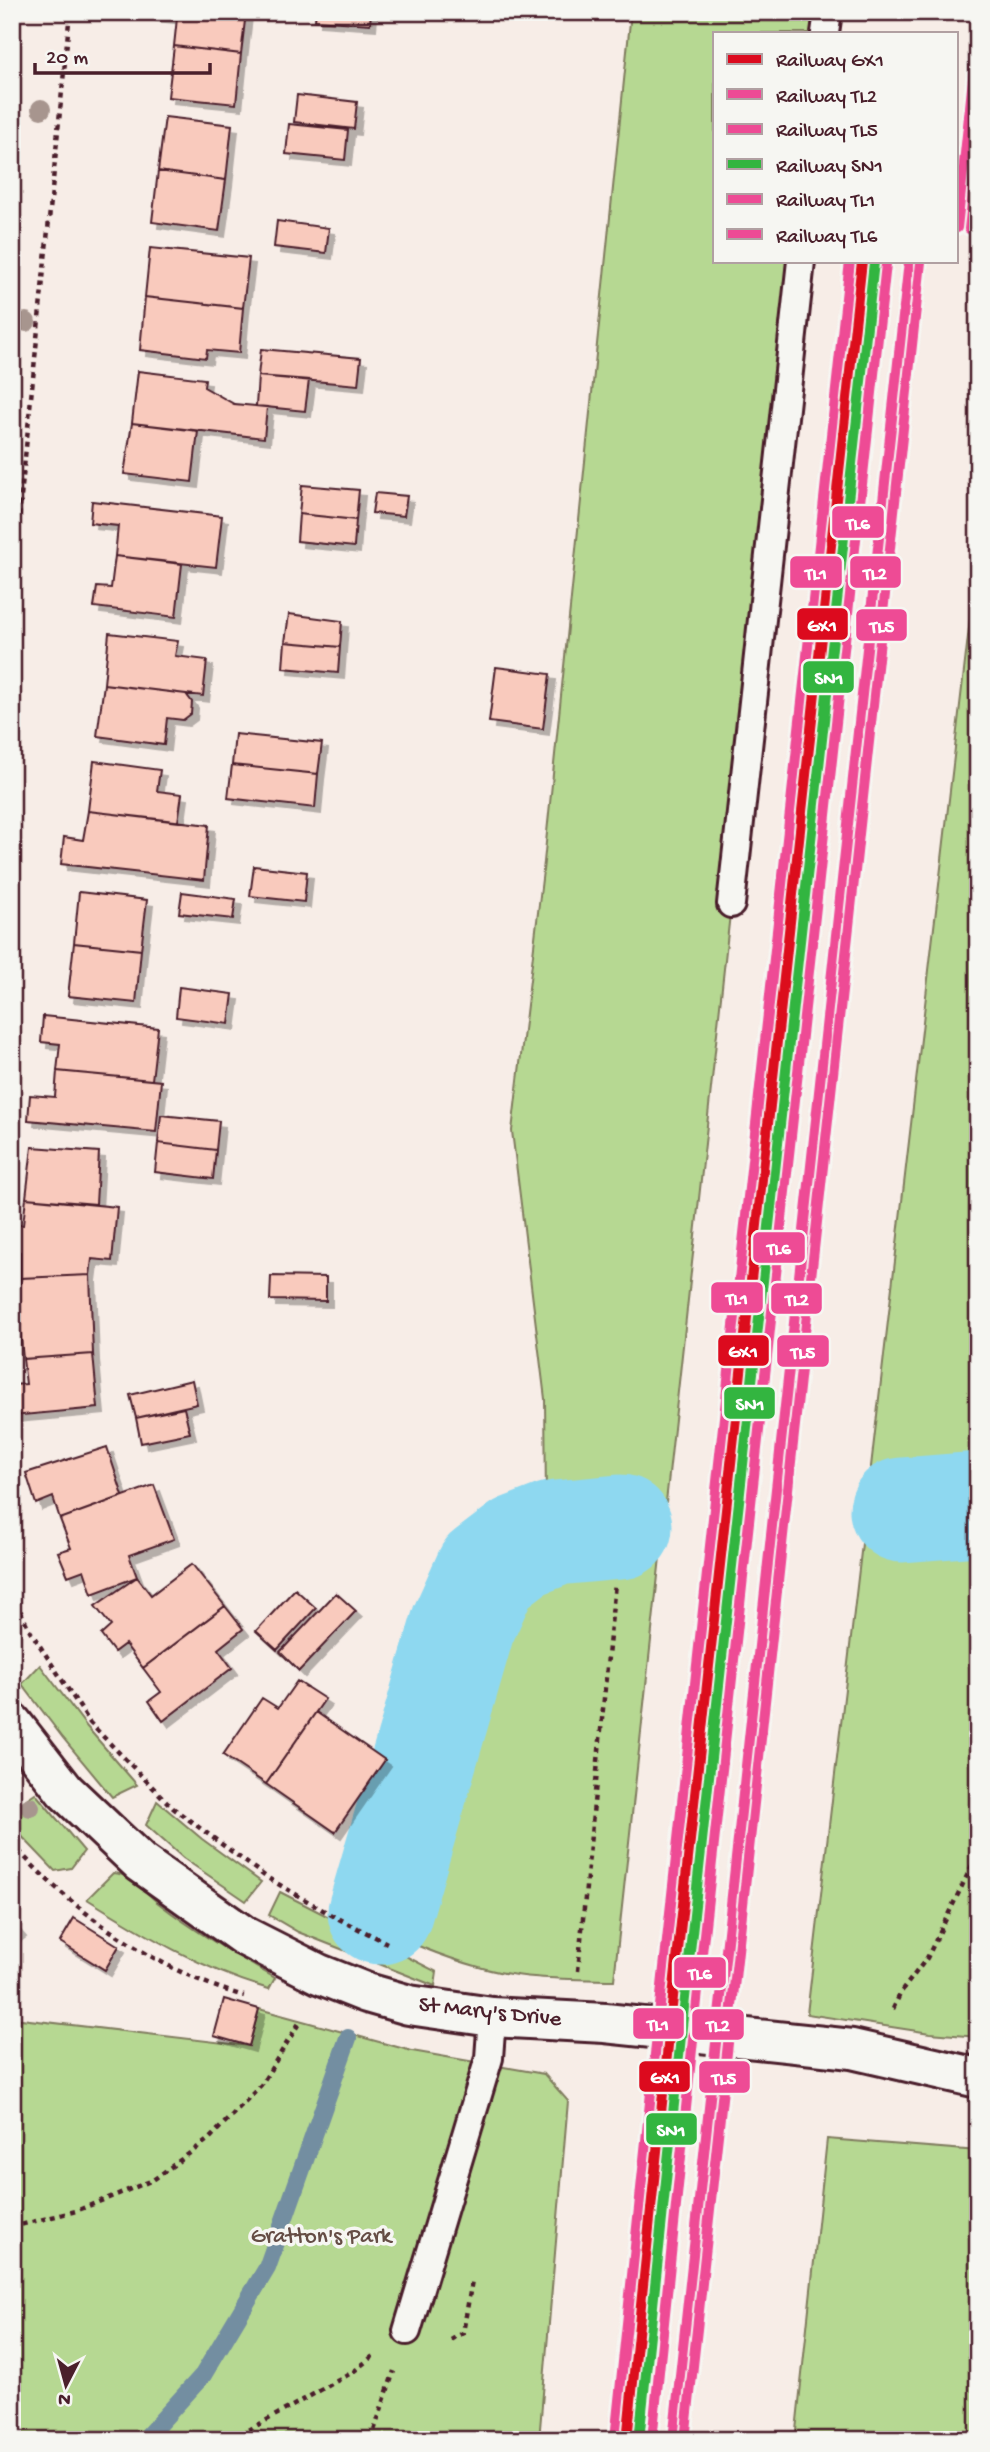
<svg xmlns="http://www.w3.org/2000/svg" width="990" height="2452" font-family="'Gochi Hand',sans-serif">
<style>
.green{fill:#b6d892;stroke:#807c5e;stroke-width:2}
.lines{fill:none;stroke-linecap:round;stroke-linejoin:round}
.stream{stroke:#738ea1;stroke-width:18}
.river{stroke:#8ed8f0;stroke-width:105}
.building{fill:#f9cabd;stroke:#4a1f2b;stroke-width:2;filter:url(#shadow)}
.service-casing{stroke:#4a1f2b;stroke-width:32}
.minor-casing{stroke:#4a1f2b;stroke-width:44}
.path{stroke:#4a1f2b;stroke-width:4.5;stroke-dasharray:5 5;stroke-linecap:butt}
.service{stroke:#f6f6f2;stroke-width:26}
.minor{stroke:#f6f6f2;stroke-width:38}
.rail-1-casing{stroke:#f6f6f2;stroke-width:16}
.rail-2-casing{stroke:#f6f6f2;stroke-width:16}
.rail-3-casing{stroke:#f6f6f2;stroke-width:16}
.rail-4-casing{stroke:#f6f6f2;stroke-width:16}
.rail-5-casing{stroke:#f6f6f2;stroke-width:16}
.rail-6-casing{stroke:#f6f6f2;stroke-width:16}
.rail-1{stroke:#dc0a1e;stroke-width:10}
.rail-2{stroke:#ee4b95;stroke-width:10}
.rail-3{stroke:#ee4b95;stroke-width:10}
.rail-4{stroke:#33b540;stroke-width:10}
.rail-5{stroke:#ee4b95;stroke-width:10}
.rail-6{stroke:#ee4b95;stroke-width:10}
.tree{fill:#a7958e}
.labels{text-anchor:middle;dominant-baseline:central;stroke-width:7;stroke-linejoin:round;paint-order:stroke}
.street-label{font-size:23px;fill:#4a1f2b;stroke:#f6f6f2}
.park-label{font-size:23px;fill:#654d45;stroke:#f6f6f2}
.line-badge{stroke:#f6f6f2;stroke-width:2.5}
.badge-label{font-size:19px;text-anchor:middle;font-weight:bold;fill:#fff}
</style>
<defs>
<filter id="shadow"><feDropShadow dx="6" dy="6" stdDeviation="0" flood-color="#0004"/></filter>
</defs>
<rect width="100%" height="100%" fill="#f7ede7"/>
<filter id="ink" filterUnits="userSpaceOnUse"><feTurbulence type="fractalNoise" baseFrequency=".0143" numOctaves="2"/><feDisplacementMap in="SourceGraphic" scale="14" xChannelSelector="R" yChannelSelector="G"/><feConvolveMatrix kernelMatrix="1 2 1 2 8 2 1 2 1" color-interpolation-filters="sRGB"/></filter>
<g filter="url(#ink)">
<path class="green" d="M631 12H828L825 33H715V261H801L614 1980C570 1979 522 1980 479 1967 436 1955 397 1938 358 1918L443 1622 453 1591 477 1558 480 1519 546 1501 545 1399 512 1131 544 862Z
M978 551V2037L930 2033 807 2014Z
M40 1665 87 1727 137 1785 112 1797 63 1738 22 1684Z
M35 1793 84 1851 71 1868 55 1871 12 1826V1809Z
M157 1801 202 1839 261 1882 246 1901 183 1858 146 1825Z
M113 1873C130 1873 145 1892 157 1902 194 1931 235 1955 275 1978L269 1989C203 1970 145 1935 87 1899Z
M280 1892 437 1972 435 1986 298 1932 269 1915Z
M259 2009 412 2051 544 2074 568 2101 539 2440H12V2018L249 2046Z
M827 2139 978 2151V2440H795Z"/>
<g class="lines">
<path class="stream" d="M144 2440 203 2375 267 2268 348 2038"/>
<path class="river" d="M902 1510 978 1504
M380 1912 463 1625 487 1572 520 1547 556 1533 620 1527"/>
</g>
<path class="building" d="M151 12H246L241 54 174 46 177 18 150 15Z
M316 12H371L370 24 315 20Z
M174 46 241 54 236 104 168 97Z
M297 95 357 102 354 129 294 122Z
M165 117 232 125 226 180 158 171Z
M289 124 348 130 345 160 286 154Z
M158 171 226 180 219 231 152 222Z
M277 221 329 228 326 253 274 247Z
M150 248 249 258 243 308 145 297Z
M145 297 243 308 239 353 207 350 206 358 140 350Z
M261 349 361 358 358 385 258 376Z
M138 371 205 379 204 387 234 404 267 407 264 438 132 423Z
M258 376 309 380 305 411 256 406Z
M132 423 198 431 192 482 124 474Z
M302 485 359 490 356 520 299 514Z
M375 493 407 496 404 516 372 513Z
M92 501 222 516 216 567 115 556 118 526 90 523Z
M299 514 356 520 354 547 297 541Z
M115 556 182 564 176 617 94 607 97 587 111 588Z
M289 614 342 621 340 647 285 642Z
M109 633 178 641 175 656 207 660 203 696 104 684Z
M285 642 340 647 338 673 283 668Z
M496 667 550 674 543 729 489 722Z
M104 684 186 694 192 702 191 714 183 720 167 718 164 745 97 736Z
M235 734 322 743 318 774 232 765Z
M94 761 160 770 157 791 182 794 178 822 88 811Z
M232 765 318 774 315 808 228 798Z
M88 811 209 825 204 880 61 864 64 837 83 840Z
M254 866 307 872 304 902 250 896Z
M79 892 147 900 141 950 74 943Z
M182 892 236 899 233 919 179 913Z
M74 943 141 950 136 1003 68 996Z
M179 987 233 994 229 1024 176 1017Z
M43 1016 158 1028 152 1080 57 1071 60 1044 41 1042Z
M57 1071 161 1081 156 1132 28 1120 30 1095 55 1097Z
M161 1115 219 1121 216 1150 158 1143Z
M158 1143 216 1150 213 1179 155 1172Z
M32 1147 99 1152 96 1204 26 1198Z
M26 1198 117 1207 112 1261 92 1259 90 1275 20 1278V1252L12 1251V1225H23Z
M90 1275 93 1354 23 1359 20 1329H12V1305H20V1278Z
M271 1276 326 1277V1301L270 1300Z
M93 1354 98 1408 12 1416V1385L26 1384 23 1359Z
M192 1380 197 1404 136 1418 130 1395Z
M184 1408 190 1433 141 1443 136 1418Z
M107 1447 123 1496 60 1519 53 1497 36 1504 26 1473Z
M154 1485 174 1539 129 1555 137 1577 92 1594 84 1570 68 1576 58 1552 71 1548 60 1519Z
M192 1564 225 1606 143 1668 125 1644 114 1652 101 1635 111 1626 95 1606 137 1577 151 1595Z
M295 1589 316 1608 277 1650 256 1631Z
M336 1593 356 1611 299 1671 280 1652Z
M225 1606 243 1629 218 1649 232 1668 163 1721 149 1701 161 1692 143 1668Z
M297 1681 325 1699 266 1784 223 1755 262 1698 278 1708Z
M316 1712 385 1760 335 1832 266 1784Z
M74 1918 119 1946 105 1970 60 1942Z
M12 1922 20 1931 12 1937Z
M224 1999 259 2009 249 2046 214 2036Z"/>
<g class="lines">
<g class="service-casing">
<path id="service" d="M825 33 828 12
M731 904 801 261
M407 2331 489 2058 492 2017"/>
</g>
<g class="minor-casing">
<path id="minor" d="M12 1723 65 1791 141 1863 244 1936 319 1974 367 1993 409 2005 492 2017 605 2023 852 2049 978 2078"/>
</g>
<path class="path" d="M12 586 70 12
M12 1593 29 1629 90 1723 173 1808 266 1877 335 1917 387 1943
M12 1843C71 1911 157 1971 244 1996
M578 1971 615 1583
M893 2009 901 1992 927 1958 978 1853
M12 2227 76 2211 153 2180 209 2139 261 2085 301 2020
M451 2340 463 2333 472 2280
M231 2440 353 2372 373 2356
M371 2440 394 2371"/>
<use href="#service" class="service"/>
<use href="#minor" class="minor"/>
<g class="rail-1-casing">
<path id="rail-1" d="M627 2440 675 1978 862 261"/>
</g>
<g class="rail-2-casing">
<path id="rail-2" d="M957 228 978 32
M673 2440 909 261"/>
</g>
<g class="rail-3-casing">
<path id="rail-3" d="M969 229 978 149
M685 2440 921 262"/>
</g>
<g class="rail-4-casing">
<path id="rail-4" d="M639 2440 687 1979 874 262"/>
</g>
<g class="rail-5-casing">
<path id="rail-5" d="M615 2439 663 1977 850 261"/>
</g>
<g class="rail-6-casing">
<path id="rail-6" d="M652 2440 699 1981 886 264"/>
</g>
<use href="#rail-1" class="rail-1"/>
<use href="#rail-2" class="rail-2"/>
<use href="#rail-3" class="rail-3"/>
<use href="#rail-4" class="rail-4"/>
<use href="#rail-5" class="rail-5"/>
<use href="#rail-6" class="rail-6"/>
</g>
<g class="tree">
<circle cx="41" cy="109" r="10"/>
<circle cx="26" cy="322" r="10"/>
<circle cx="30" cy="1807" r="10"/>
</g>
</g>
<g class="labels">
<g class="street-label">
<text transform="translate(490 2013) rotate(6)">St Mary's Drive</text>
</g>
<g class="park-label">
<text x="321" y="2237">Gratton's Park</text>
</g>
</g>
<g class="line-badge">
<rect x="831" y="505" width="54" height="34" rx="7" fill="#ee4b95"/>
<rect x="789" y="555" width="54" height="34" rx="7" fill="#ee4b95"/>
<rect x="849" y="555" width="53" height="34" rx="7" fill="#ee4b95"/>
<rect x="796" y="607" width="53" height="34" rx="7" fill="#dc0a1e"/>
<rect x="855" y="608" width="53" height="34" rx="7" fill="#ee4b95"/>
<rect x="802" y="660" width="53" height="34" rx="7" fill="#33b540"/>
<rect x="752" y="1231" width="54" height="33" rx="7" fill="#ee4b95"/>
<rect x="710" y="1281" width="54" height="33" rx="7" fill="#ee4b95"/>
<rect x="770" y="1282" width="53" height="33" rx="7" fill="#ee4b95"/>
<rect x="717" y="1334" width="53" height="33" rx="7" fill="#dc0a1e"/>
<rect x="776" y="1334" width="54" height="34" rx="7" fill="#ee4b95"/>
<rect x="723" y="1386" width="53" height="34" rx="7" fill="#33b540"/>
<rect x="673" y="1956" width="54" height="33" rx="7" fill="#ee4b95"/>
<rect x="632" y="2007" width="53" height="33" rx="7" fill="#ee4b95"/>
<rect x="691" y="2008" width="54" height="33" rx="7" fill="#ee4b95"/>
<rect x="638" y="2060" width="53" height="33" rx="7" fill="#dc0a1e"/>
<rect x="698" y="2060" width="53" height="34" rx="7" fill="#ee4b95"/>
<rect x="645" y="2112" width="53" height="34" rx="7" fill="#33b540"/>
</g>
<g class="badge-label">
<text x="858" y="529">TL6</text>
<text x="816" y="579">TL1</text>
<text x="875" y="579">TL2</text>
<text x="822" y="631">GX1</text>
<text x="882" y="632">TL5</text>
<text x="829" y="684">SN1</text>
<text x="779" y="1254">TL6</text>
<text x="737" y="1304">TL1</text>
<text x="797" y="1305">TL2</text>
<text x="743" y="1357">GX1</text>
<text x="803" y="1358">TL5</text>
<text x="750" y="1410">SN1</text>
<text x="700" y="1979">TL6</text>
<text x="658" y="2030">TL1</text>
<text x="718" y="2031">TL2</text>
<text x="665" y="2083">GX1</text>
<text x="724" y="2084">TL5</text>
<text x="671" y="2136">SN1</text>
</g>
<rect width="990" height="2452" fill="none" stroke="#f6f6f2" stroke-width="42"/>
<rect x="21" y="21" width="948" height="2410" fill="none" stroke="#4a1f2b" stroke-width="2.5" filter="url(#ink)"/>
<rect x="713" y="32" width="245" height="231" fill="#f6f6f2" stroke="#b1a0a2" stroke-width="2"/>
<rect x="727" y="54" width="35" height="10" fill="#dc0a1e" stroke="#b1a0a2" stroke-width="2"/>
<text x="776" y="66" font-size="21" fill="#4a1f2b">Railway GX1</text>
<rect x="727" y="89" width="35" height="10" fill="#ee4b95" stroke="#b1a0a2" stroke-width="2"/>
<text x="776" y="102" font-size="21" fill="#4a1f2b">Railway TL2</text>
<rect x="727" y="124" width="35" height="10" fill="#ee4b95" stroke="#b1a0a2" stroke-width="2"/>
<text x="776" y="136" font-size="21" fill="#4a1f2b">Railway TL5</text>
<rect x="727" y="159" width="35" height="10" fill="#33b540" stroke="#b1a0a2" stroke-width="2"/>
<text x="776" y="172" font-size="21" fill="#4a1f2b">Railway SN1</text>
<rect x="727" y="194" width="35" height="10" fill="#ee4b95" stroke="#b1a0a2" stroke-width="2"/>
<text x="776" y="206" font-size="21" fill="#4a1f2b">Railway TL1</text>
<rect x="727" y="229" width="35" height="10" fill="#ee4b95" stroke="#b1a0a2" stroke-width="2"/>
<text x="776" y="242" font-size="21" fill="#4a1f2b">Railway TL6</text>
<g transform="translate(66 2385) rotate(186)" stroke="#f6f6f2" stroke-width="5" paint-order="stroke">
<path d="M0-5L12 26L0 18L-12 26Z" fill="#4a1f2b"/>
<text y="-10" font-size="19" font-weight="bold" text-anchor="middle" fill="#4a1f2b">N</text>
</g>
<path d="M35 63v10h175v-10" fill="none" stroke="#4a1f2b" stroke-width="3.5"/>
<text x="46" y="63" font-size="21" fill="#4a1f2b" stroke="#f6f6f2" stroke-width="5" paint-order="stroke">20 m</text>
</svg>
